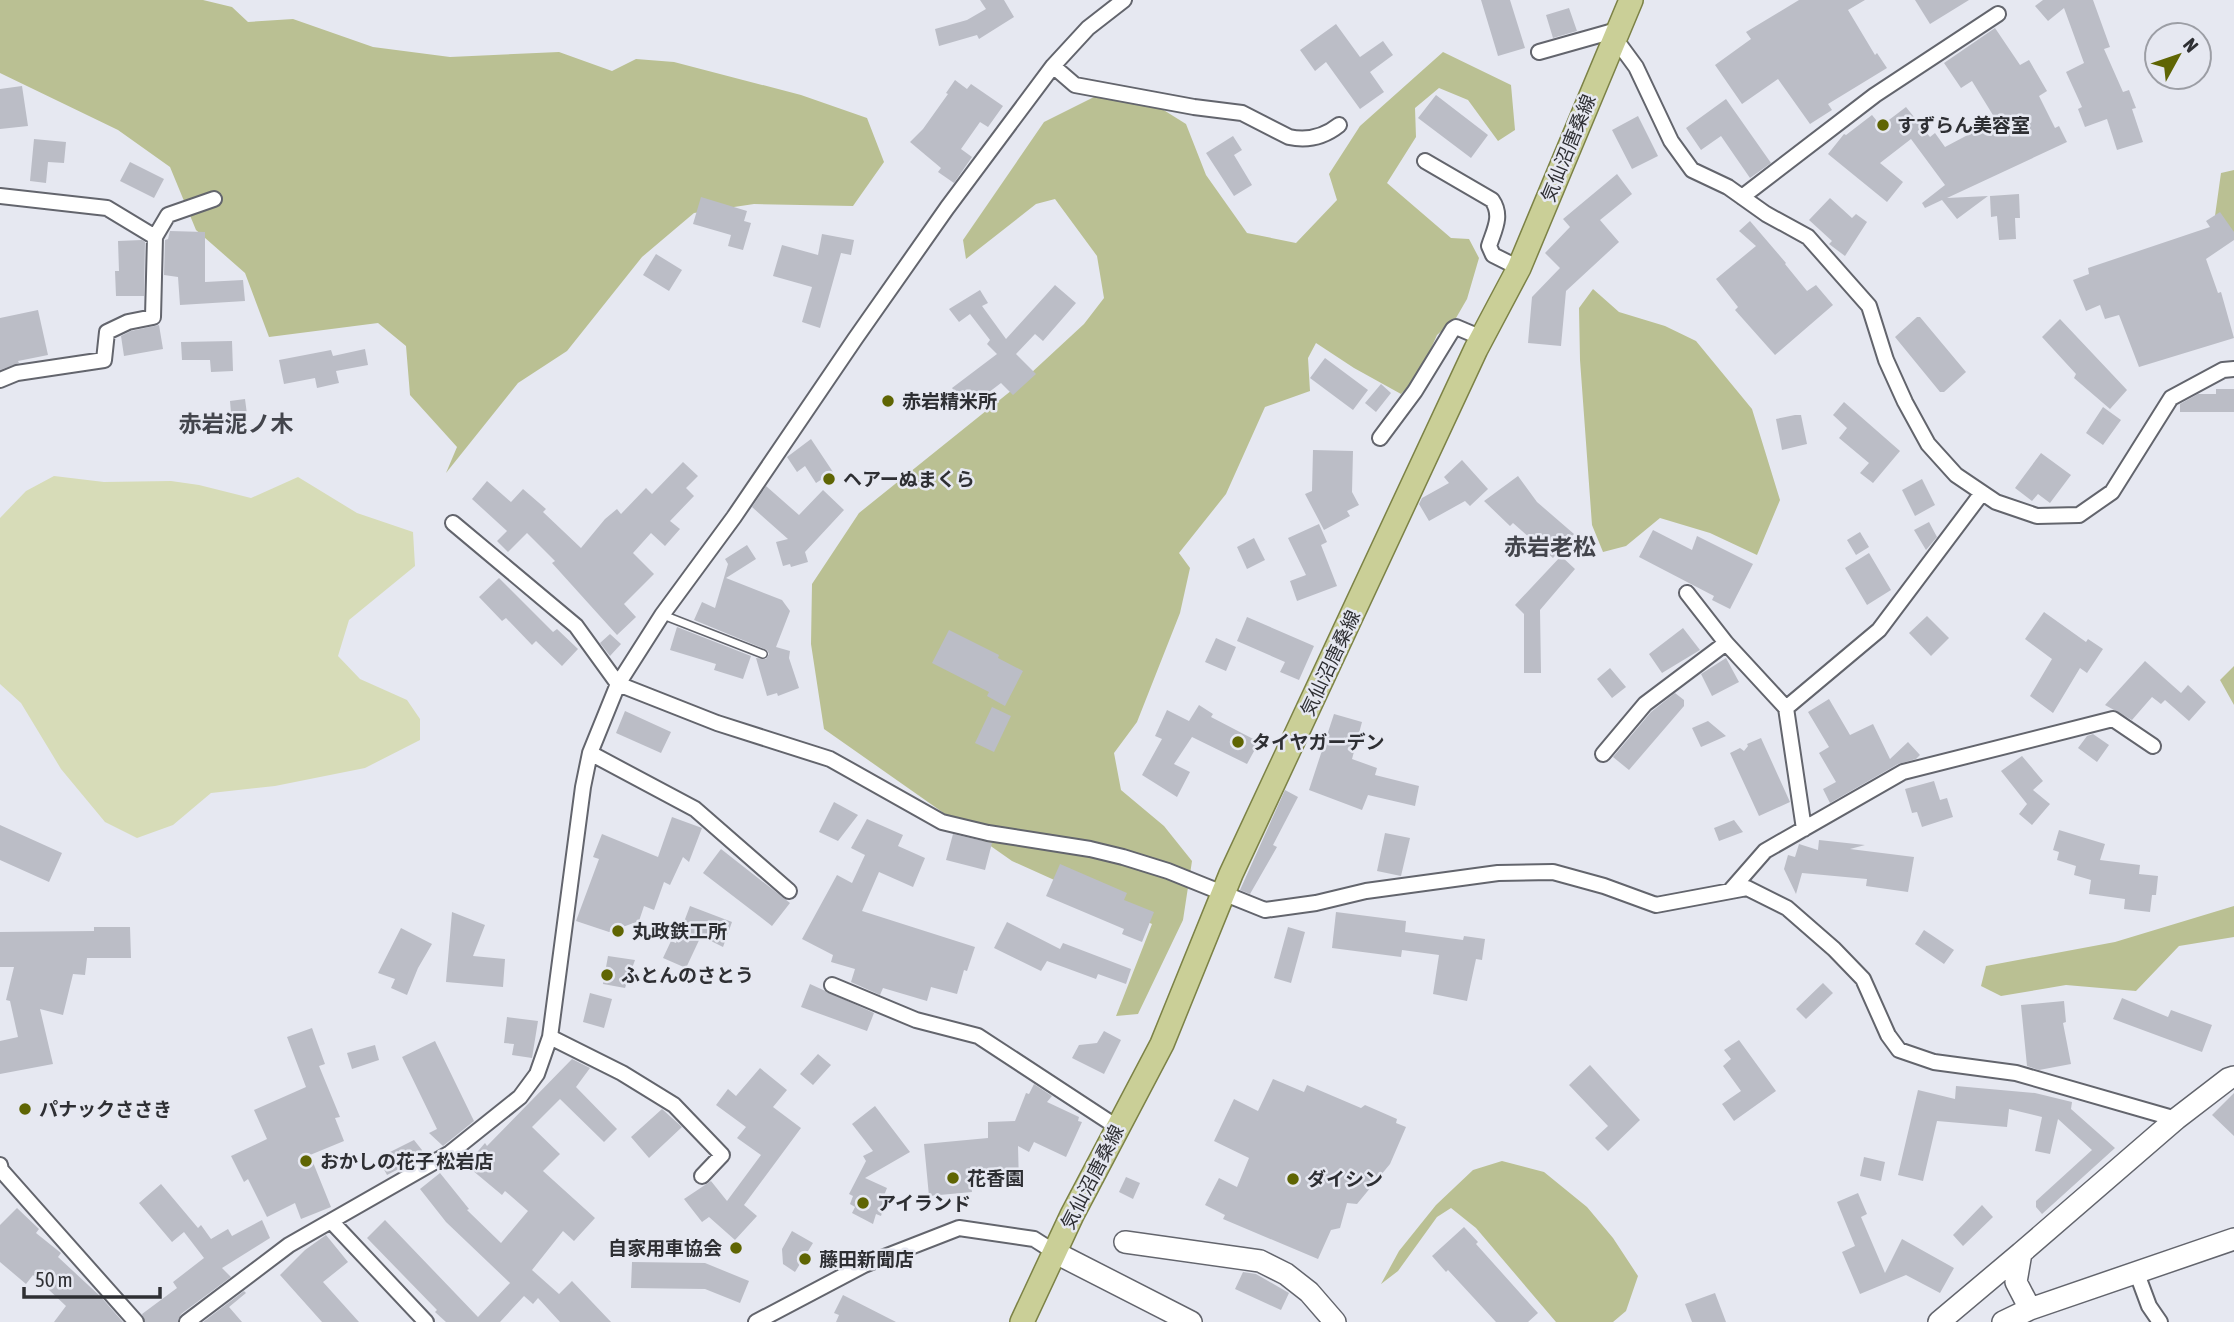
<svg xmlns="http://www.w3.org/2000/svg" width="2234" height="1322" font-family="'Asap Condensed','Noto Sans JP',sans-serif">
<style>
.green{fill:#d7dcb8}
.forest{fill:#bac093}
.building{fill:#bbbdc6}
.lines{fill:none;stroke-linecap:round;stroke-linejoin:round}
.lane-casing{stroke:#63656d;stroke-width:10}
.street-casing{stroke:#63656d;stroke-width:18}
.secondary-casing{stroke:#63656d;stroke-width:24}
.primary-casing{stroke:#7c8246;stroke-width:26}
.lane{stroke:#fff;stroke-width:7}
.street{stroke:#fff;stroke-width:14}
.secondary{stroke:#fff;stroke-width:21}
.primary{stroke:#cacf97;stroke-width:23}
.poi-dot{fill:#5f6503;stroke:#e6e8f1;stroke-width:2.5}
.labels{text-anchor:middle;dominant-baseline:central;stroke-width:5;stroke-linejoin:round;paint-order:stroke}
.poi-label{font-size:19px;font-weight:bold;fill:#2e2f33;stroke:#e6e8f1;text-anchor:start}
.street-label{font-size:19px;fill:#2e2f33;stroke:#e6e8f1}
.quarter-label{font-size:23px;font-weight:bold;fill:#43454c;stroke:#e6e8f1}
</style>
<rect width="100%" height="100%" fill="#e6e8f1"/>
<path class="green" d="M54 476 104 482 171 481 199 485 251 498 298 477 357 513 413 532 415 566 349 620 338 656 360 679 407 700 420 719V740L365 768 275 786 211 793 173 825 137 838 105 822 61 769 21 703 0 684V518L26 491Z"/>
<path class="forest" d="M0 0H203L232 7 248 22 293 19 373 47 450 57 559 52 612 71 636 59 674 62 801 95 867 118 884 162 853 206 754 204 694 213 642 257 567 351 518 383 446 473 457 447 410 395 406 346 378 323 269 337 245 273 196 230 170 167 118 130 0 73Z
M1443 52 1511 85 1515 130 1498 141 1468 100 1439 88 1415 108 1416 137 1387 183 1451 238 1469 239 1479 258 1467 299 1456 318 1437 335 1420 373 1401 394 1354 368 1316 343 1308 358 1310 391 1265 407 1226 494 1179 553 1190 568 1180 613 1137 722 1114 753 1121 790 1164 826 1192 861 1183 920 1138 1014 1116 1016 1152 924 1012 861 824 729 811 644 812 584 859 513 1017 386 1084 324 1104 298 1097 256 1055 199 1036 204 966 259 963 240 1044 122 1100 94H1138L1186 124 1206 175 1247 233 1296 243 1337 200 1329 174 1360 126Z
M2234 170V232L2213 230 2221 173Z
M1593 289 1619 312 1665 326 1696 341 1752 409 1780 500 1757 555 1710 533 1660 518 1626 546 1603 552 1592 525 1580 360 1579 308Z
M2234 666V705L2220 680Z
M2234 906V937L2179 946 2136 991 2066 985 2001 996 1981 986 1986 966 2115 942Z
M1502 1161 1544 1172 1587 1207 1613 1238 1638 1276 1626 1311 1613 1322H1556L1476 1228 1451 1208 1437 1217 1398 1271 1381 1284 1399 1251 1436 1205 1473 1170Z"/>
<path class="building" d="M980 0H1004L1014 17 979 39 977 35 939 46 935 29 967 20 986 9Z
M1481 0H1510L1525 48 1498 56Z
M1799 0H1865L1848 10 1875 55 1877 53 1887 68 1828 104 1832 110 1810 124 1778 79 1742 104 1715 65 1751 39 1746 32Z
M1915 0H1969L1930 24Z
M2043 0H2093L2110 47 2104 49 2123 92 2129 90 2136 108 2132 109 2143 142 2117 150 2107 119 2085 127 2078 109 2082 107 2066 72 2084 63 2064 8 2048 21 2035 6Z
M1569 8 1577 31 1553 38 1546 15Z
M1336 24 1360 57 1383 41 1393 55 1370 72 1384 92 1360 109 1326 62 1315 71 1300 50Z
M1995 28 2020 65 2029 60 2047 91 2039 96 2055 128 2059 126 2067 142 1947 198 1988 196 1957 219 1942 200 1925 208 1922 203 1945 185 1911 139 1880 163 1903 182 1887 202 1828 154 1844 134 1846 135 1872 115 1881 126 1906 107 1930 137 1935 133 1945 147 1996 120 1972 81 1961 88 1944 63Z
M955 80 967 89 971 84 1003 106 988 127 980 122 961 149 972 157 954 183 938 172 941 168 910 142 923 129 948 94 946 93Z
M22 86 28 126 0 129V89Z
M1436 95 1488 135 1471 158 1418 118Z
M1726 99 1771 163 1750 178 1721 136 1701 150 1686 128Z
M1638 116 1658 156 1632 169 1612 130Z
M1233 136 1242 150 1234 155 1252 185 1234 196 1206 153Z
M34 139 66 142 64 163 48 162 46 183 30 181Z
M130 162 164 179 154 198 120 181Z
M1617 174 1632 194 1600 220 1619 242 1566 291 1561 346 1528 343 1532 297 1560 268 1545 253 1570 227 1563 219Z
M2019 194 2020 218H2015L2016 239 1999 240 1997 216 1991 217 1990 196Z
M701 197 747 211 744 221 751 223 743 250 728 246 731 235 693 224Z
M1830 198 1852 218 1856 214 1867 222 1845 256 1829 244 1832 241 1809 220Z
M2220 212 2234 232V240L2206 259 2218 293 2221 292 2234 338 2139 367 2119 315 2105 319 2100 305 2086 311 2073 280 2089 274 2088 268 2210 227 2206 221Z
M1750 221 1786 263 1785 264 1807 291 1816 285 1833 305 1775 355 1735 310 1738 307 1716 279 1756 246 1739 231Z
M170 231 205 232V282L243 280 245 301 180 305 178 277 164 275 165 240 168 239Z
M822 234 854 240 851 255 841 253 820 328 802 322 812 287 773 276 782 245 818 255Z
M142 240 145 242 144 296H116L115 271H119L118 241Z
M656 254 682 270 669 291 643 275Z
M1055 285 1076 303 1043 341 1035 334 1016 354 1036 374 1013 395 1001 383 968 408 952 388 997 354 987 344 990 340 970 314 959 322 949 309 980 290 988 303 982 306 1006 339Z
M38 310 48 355 18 361 19 363 0 370V318Z
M1917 317H1920L1966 372 1944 392H1940L1895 337Z
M2060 319 2127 390 2110 409 2074 378 2076 374 2042 337Z
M159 325 163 349 124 356 121 336 131 331Z
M232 341 233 371 211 372 210 360H182L181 342Z
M365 349 368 365 336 371 339 383 317 388 315 378 284 384 279 360 331 350 333 356Z
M1325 358 1368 390 1353 410 1310 378Z
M1381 384 1391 393 1376 412 1365 403Z
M2216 389H2234V412H2180V404L2198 394H2216Z
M245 399 248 422 232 424 230 401Z
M1844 402 1900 451 1873 483 1860 473 1869 463 1839 438 1847 428 1833 415Z
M2103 407 2121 420 2103 445 2086 433Z
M1795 415H1801L1807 444 1782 450 1776 419Z
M811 439 833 472 816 483 805 466 797 472 787 457Z
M1313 450 1353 451 1352 492 1359 505 1347 511 1350 516 1324 530 1305 494 1312 491Z
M2041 453 2071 475 2050 503 2038 494 2032 501 2015 488Z
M1462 460 1488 489 1470 506 1465 501 1429 521 1419 504 1422 498 1449 483 1444 477Z
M683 462 698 476 686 488 694 496 670 521 680 529 665 546 651 533 633 553 654 574 624 604 636 617 617 635 552 563 555 561 527 533 508 552 497 541 507 531 472 499 487 481 511 502 523 489 546 509 543 512 581 548 605 519 617 509 621 514 646 488 652 494Z
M1518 476 1537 502 1574 534 1553 558 1513 523 1510 526 1484 501Z
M1922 479 1935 505 1915 516 1902 490Z
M766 486 799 515 823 490 844 510 805 552 808 562 791 567 790 564 783 566 776 542 788 539 752 507Z
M1929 522 1937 537 1926 550 1914 530Z
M1319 524 1327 542 1321 545 1337 586 1297 601 1290 581 1306 575 1288 538Z
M1653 530 1692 550 1697 536 1753 564 1730 609 1712 600 1714 596 1639 557Z
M1860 532 1869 547 1856 555 1847 540Z
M1254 538 1265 560 1247 569 1237 547Z
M747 545 756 559 726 578 782 600 790 611 776 647 790 651 789 658 799 688 778 696 777 693 767 696 756 658 766 659 769 654 767 650 694 620 702 602 715 608 728 564 725 559Z
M1869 553 1891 590 1867 605 1845 568Z
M1561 556 1575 569 1540 610 1541 673H1524V614L1515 605Z
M499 578 553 632 557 629 578 649 562 666 536 641 532 645 506 618 502 621 479 597Z
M2044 612 2086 642 2088 639 2103 649 2087 673 2080 668 2053 713 2030 696 2052 659 2025 639Z
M1927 616 1949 638 1931 656 1909 633Z
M1247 617 1314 646 1299 680 1280 672 1285 662 1237 641Z
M677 627 751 656 743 679 714 670 716 664 670 650Z
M1683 628 1700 650 1662 673 1649 654Z
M949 630 999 655 998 658 1023 671 1005 706 987 696 989 692 932 663Z
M610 634 621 644 610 656 600 643Z
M1216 638 1236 647 1226 671 1205 662Z
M1726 658 1739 682 1712 696 1701 674Z
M2145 661 2181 693 2188 685 2206 702 2189 721 2165 700 2161 704 2152 697 2132 720 2105 705Z
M1610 668 1626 687 1612 698 1597 679Z
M1675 693 1684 700V706L1629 770 1613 757 1651 712Z
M1829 699 1850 735 1873 724 1890 759 1908 742 1920 755 1916 759 1898 764 1830 803 1823 789 1836 782 1819 753 1829 747 1808 712Z
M1199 705 1213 714 1211 717 1259 742 1247 764 1192 737 1174 764 1190 772 1177 797 1142 775 1162 739 1155 736 1167 710 1189 721Z
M992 707 1011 716 994 752 975 743Z
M625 711 671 732 661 753 616 733Z
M1334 714 1362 722 1352 759 1377 768 1375 775 1419 786 1415 806 1368 795 1362 810 1309 790Z
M1708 721 1726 736 1701 747 1692 728Z
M2093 734 2109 745 2097 762 2078 748 2087 736Z
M1761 738 1790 802 1759 816 1730 753 1740 748 1744 751 1748 746 1747 744Z
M2022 756 2043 781 2033 790 2050 804 2032 825 2019 814 2027 804 2001 771Z
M1934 781 1940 800 1947 798 1953 817 1922 827 1917 812 1912 813 1905 789Z
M1285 790 1298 797 1273 845 1277 847 1250 894 1240 890Z
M834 802 858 815 838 841 819 832Z
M672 817 702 828 689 862 683 857 670 885 664 882 654 910 644 906 639 921 609 932 576 921 599 859 593 857 602 834 658 857Z
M867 819 903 835 898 846 925 858 913 887 879 872 862 911 975 947 967 971 964 970 957 994 931 987 927 1001 883 988 880 995 851 982 855 969 831 962 833 955 802 939 837 875 852 883 865 855 851 848Z
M1734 820 1743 832 1719 841 1714 828Z
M0 825 62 853 49 882 0 860Z
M2059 830 2105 844 2100 860 2140 865 2139 874 2158 876 2156 895H2152L2150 912 2124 909 2125 899 2089 894 2091 880 2074 875 2076 866 2057 860 2059 852 2053 850Z
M1385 833 1410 838 1401 876 1377 871Z
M953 834 992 843 985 870 946 860Z
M1819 840 1865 845 1850 849 1914 857 1908 892 1866 886 1867 879 1802 873 1796 894 1784 869 1788 855 1795 857 1799 844 1818 850Z
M721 849 790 903 772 926 703 873Z
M1060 864 1127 893 1124 900 1154 912 1142 942 1122 934 1124 929 1046 896Z
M690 906 732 922 723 947 701 936 686 968 663 958 671 941 676 943Z
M452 912 485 925 473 956 505 959 503 987 446 982Z
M1336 912 1406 921 1405 932 1463 940 1464 936 1485 939 1482 960 1476 959 1467 1001 1433 994 1439 955 1402 950 1401 957 1332 948Z
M1007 922 1060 949 1063 943 1131 969 1126 984 1098 974 1096 979 1047 961 1041 971 994 948Z
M94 927H130L131 958H87L85 975 73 974 63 1015 40 1009 53 1064 0 1074V1041L18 1037 10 1001 6 1000 14 967H0V932L94 931Z
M1288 927 1305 932 1291 983 1274 978Z
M401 928 432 944 418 968 407 995 391 988 395 979 378 973Z
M1924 930 1954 950 1944 964 1915 944Z
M608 956 635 960 625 988 603 984Z
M1823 983 1833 993 1806 1019 1796 1009Z
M810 984 874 1013 867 1031 801 1007Z
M590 993 612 999 604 1028 583 1022Z
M2122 998 2168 1017 2171 1010 2212 1025 2202 1052 2113 1019Z
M2064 1001 2066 1022 2063 1023 2071 1064 2039 1070 2027 1066 2021 1005Z
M507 1017 538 1021 532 1058 512 1055 514 1044 504 1043Z
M312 1028 325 1064 319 1066 340 1117 335 1118 344 1141 310 1155 331 1207 301 1219 295 1203 267 1217 248 1179 244 1182 231 1156 267 1139 254 1110 306 1087 287 1037Z
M1104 1031 1121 1040 1104 1074 1072 1058 1079 1045 1097 1043Z
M1739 1040 1776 1091 1734 1121 1722 1104 1741 1091 1723 1066 1731 1059 1724 1050Z
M435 1041 474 1121 443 1146 429 1133 437 1129 402 1057Z
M375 1045 379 1060 352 1069 347 1053Z
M818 1054 831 1065 813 1085 800 1074Z
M572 1059 590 1068 576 1087 617 1129 604 1142 560 1099 532 1127 560 1154 543 1171 595 1218 574 1241 563 1231 532 1270 559 1294 572 1281 611 1322H560L538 1298 533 1304 524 1296 500 1322H446L435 1312 437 1310 367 1238 385 1220 478 1317 510 1283 446 1222 420 1189 440 1173 469 1209 467 1210 501 1243 528 1211 505 1191 502 1195 466 1165 485 1143 487 1146Z
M1590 1065 1640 1120 1608 1151 1595 1138 1608 1126 1569 1085Z
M760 1068 787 1090 773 1107 801 1128 744 1205 757 1216 735 1240 709 1217 702 1222 684 1199 711 1181 727 1201 761 1155 737 1138 746 1127 716 1105 728 1089 736 1096Z
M1273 1079 1304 1092 1307 1085 1361 1108 1365 1105 1397 1119 1396 1123 1406 1127 1390 1164 1357 1204 1347 1203 1340 1228 1331 1230 1318 1259 1223 1219 1225 1215 1205 1205 1219 1178 1237 1187 1249 1158 1214 1141 1234 1099 1258 1111Z
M1034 1084 1052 1096 1047 1102 1079 1117 1078 1121 1082 1122 1066 1157 1034 1142 1029 1152 1018 1146 1019 1184 971 1185 972 1192 929 1196 924 1144 988 1138V1122L1015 1121 1026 1093 1029 1094Z
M1956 1086 2035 1093 2072 1102 2071 1109 2115 1148 2042 1214 2036 1207V1201L2092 1150 2058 1119 2050 1154 2035 1151 2042 1117 2009 1109 2007 1127 1937 1121 1923 1181 1898 1175 1918 1090 1955 1099Z
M2234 1093V1136L2212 1115Z
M875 1106 910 1152 865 1178 887 1188 883 1198 886 1200 881 1216 876 1214 873 1224 852 1213 855 1207 850 1204 853 1196 849 1194 866 1161 863 1156 873 1151 852 1124Z
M662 1109 682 1127 649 1158 631 1137Z
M414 1140 422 1150V1157L387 1175 378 1158Z
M1864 1157 1885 1162 1881 1181 1860 1176Z
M1126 1177 1140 1183 1133 1199 1119 1192Z
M161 1184 198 1228 201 1225 211 1239 228 1229 232 1236 262 1220 270 1238 222 1268 231 1277 181 1314 178 1322H145L142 1314 177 1288 173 1282 204 1258 184 1232 172 1242 139 1203Z
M1858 1193 1867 1214 1861 1217 1885 1273 1902 1239 1954 1268 1940 1293 1906 1275 1860 1294 1842 1252 1855 1246 1837 1202Z
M1982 1205 1993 1217 1963 1246 1953 1235Z
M17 1208 39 1229 36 1233 61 1253 58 1257 101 1297 123 1322H54L66 1306 33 1275 26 1284 0 1262V1225Z
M1464 1227 1478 1242 1476 1244 1538 1313 1528 1322H1496L1448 1270 1446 1272 1432 1256Z
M792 1231 813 1243 795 1272 783 1264 782 1249Z
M326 1235 348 1262 323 1282 359 1322H322L280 1275 305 1250Z
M632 1262 705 1263 749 1281 740 1303 705 1289 631 1288Z
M1243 1272 1256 1274 1289 1293 1281 1310 1235 1289Z
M244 1291 246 1293 229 1307 242 1322H203Z
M1715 1293 1726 1322H1692L1685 1304Z
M843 1295 896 1322H836L839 1315 834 1313Z"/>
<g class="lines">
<g class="lane-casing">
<path id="lane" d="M663 615 763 654"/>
</g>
<g class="street-casing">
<path id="street" d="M1614 37 1636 67 1671 141 1692 170 1728 187 1766 214 1808 237 1869 306 1886 360 1905 402 1928 444 1956 475 1996 502 2037 516 2079 515 2112 492 2171 398 2223 370 2234 369
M1539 52 1617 30
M1053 66 1075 85 1194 107 1242 113 1289 137C1308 141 1324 137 1339 125
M1425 161 1492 200C1503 216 1494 230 1489 246L1493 255 1519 268
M0 196 107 208 155 237 168 215 214 199
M1742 197 1875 95 1998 14
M0 380 17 373 104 360 107 332 128 322 153 317 155 237
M1380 438 1415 391 1453 329 1456 327 1482 338
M453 523 576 626 618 684 717 723 830 759 942 822 988 833 1090 849 1123 857 1168 871 1265 910 1316 903 1366 891 1498 873 1553 872 1604 886 1656 905 1747 888 1787 908 1834 949 1863 979 1888 1035 1899 1050 1934 1062 2016 1073 2176 1119
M1687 593 1726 643 1786 708 1804 829
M1786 708 1879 630 1982 493
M590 753 695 809 789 891
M1603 754 1645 704 1726 643
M1730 891 1765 851 1903 772 2113 719 2153 746
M832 985 916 1020 978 1036 1117 1127
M550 1037 622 1073 674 1105 722 1155 702 1176
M0 1165 1 1170 136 1322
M331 1221 426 1322
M2136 1271 2149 1306 2160 1322
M187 1322 289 1245 450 1153 520 1097 537 1074 550 1037 583 787 590 753 618 684 662 615 734 517 855 339 947 208 1053 66 1088 28 1124 0
M756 1322 864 1265 959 1228 1034 1239 1056 1253"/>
</g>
<g class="secondary-casing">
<path id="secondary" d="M1125 1242 1260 1261 1286 1274 1309 1292 1335 1322
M1056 1253 1191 1322
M2030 1309 2234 1239
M1939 1322 2021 1253
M2003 1322 2030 1309 2016 1282 2021 1253 2176 1119 2228 1079 2234 1077"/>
</g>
<g class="primary-casing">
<path id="primary" d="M1022 1322 1072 1215 1162 1044 1231 874 1476 349 1519 268 1631 0"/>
</g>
<use href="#lane" class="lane"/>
<use href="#street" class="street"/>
<use href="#secondary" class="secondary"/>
<use href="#primary" class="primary"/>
</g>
<g class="poi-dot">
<circle cx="1883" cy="125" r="7"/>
<circle cx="888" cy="401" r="7"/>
<circle cx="829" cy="479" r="7"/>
<circle cx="1238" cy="742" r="7"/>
<circle cx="618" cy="931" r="7"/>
<circle cx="607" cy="975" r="7"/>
<circle cx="25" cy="1109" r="7"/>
<circle cx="306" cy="1161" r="7"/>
<circle cx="953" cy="1178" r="7"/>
<circle cx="1293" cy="1179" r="7"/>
<circle cx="863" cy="1203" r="7"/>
<circle cx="736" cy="1248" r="7"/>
<circle cx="805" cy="1259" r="7"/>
</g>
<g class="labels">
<g class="poi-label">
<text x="1897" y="125">すずらん美容室</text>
<text x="902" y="401">赤岩精米所</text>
<text x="843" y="479">ヘアーぬまくら</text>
<text x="1252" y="742">タイヤガーデン</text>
<text x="632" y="931">丸政鉄工所</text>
<text x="621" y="975">ふとんのさとう</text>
<text x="39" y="1109">パナックささき</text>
<text x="320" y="1161">おかしの花子 松岩店</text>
<text x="967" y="1178">花香園</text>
<text x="1307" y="1179">ダイシン</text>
<text x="877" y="1203">アイランド</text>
<text x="722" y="1248" text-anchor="end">自家用車協会</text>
<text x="819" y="1259">藤田新聞店</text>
</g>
<g class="street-label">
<text transform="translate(1568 148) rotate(-68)">気仙沼唐桑線</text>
<text transform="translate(1330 663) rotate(-65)">気仙沼唐桑線</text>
<text transform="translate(1092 1177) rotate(-63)">気仙沼唐桑線</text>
</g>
<g class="quarter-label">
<text x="236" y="424">赤岩泥ノ木</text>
<text x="1550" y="547">赤岩老松</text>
</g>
</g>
<g transform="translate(2178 56) rotate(50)"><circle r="33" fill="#e6e8f1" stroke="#9c9ea5" stroke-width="2"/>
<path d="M0-5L12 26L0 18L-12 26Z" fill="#5f6503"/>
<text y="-10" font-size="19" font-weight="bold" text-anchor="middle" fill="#2e2f33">N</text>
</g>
<path d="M24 1287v10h136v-10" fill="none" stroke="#2e2f33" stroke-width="3.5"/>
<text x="35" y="1287" font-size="21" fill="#2e2f33" stroke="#e6e8f1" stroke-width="5" paint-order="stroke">50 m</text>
</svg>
